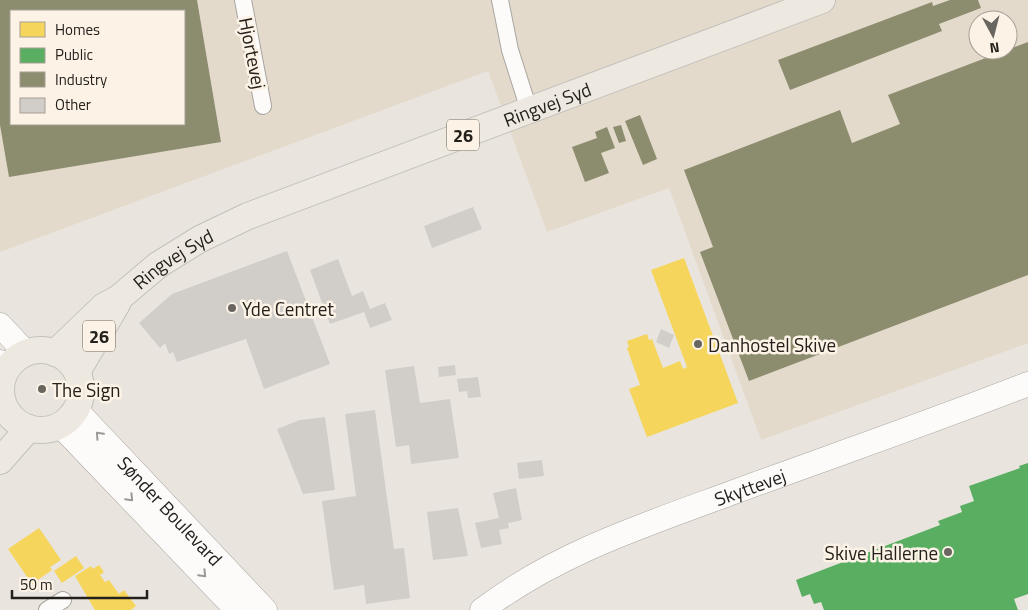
<svg xmlns="http://www.w3.org/2000/svg" width="1028" height="610" font-family="'Titillium Web',sans-serif">
<style>
.built{fill:#e3dacc;fill-rule:evenodd}
.homes{fill:#f6d55c}
.public{fill:#5aae61}
.industry{fill:#8c8c6e;fill-rule:evenodd}
.building{fill:#d1cdc8}
.lines{fill:none;stroke-linecap:round;stroke-linejoin:round}
.street-casing{stroke:#a9a5a0;stroke-width:18}
.secondary-casing{stroke:#a9a5a0;stroke-width:25}
.primary-casing{stroke:#c3c1bd;stroke-width:28}
.street{stroke:#fcfbfa;stroke-width:16}
.secondary{stroke:#fcfbfa;stroke-width:24}
.primary{stroke:#eee9e0;stroke-width:26}
.oneway{stroke:#9b9996}
.poi-dot{fill:#696660;stroke:#fcf3e6;stroke-width:2}
.labels{text-anchor:middle;dominant-baseline:central;stroke-width:5;stroke-linejoin:round;paint-order:stroke}
.shield{fill:#fcf3e6;stroke:#656059;stroke-width:1}
.shield-label{font-size:18px;font-weight:bold;fill:#24211c}
.street-label{font-size:19px;fill:#24211c;stroke:#fcf3e6}
.poi-label{font-size:19px;fill:#24211c;stroke:#fcf3e6;text-anchor:start}
</style>
<rect width="100%" height="100%" fill="#e9e5de"/>
<path class="built" d="M0 0H1028V343L761 440 669 188 547 232 488 71 0 252ZM11 11H184V124H11ZM978 20H1008V50H978Z"/>
<path class="homes" d="M684 258 738 403 647 437 629 389 640 385 627 348 629 347 627 341 647 334 649 340 652 339 663 368 680 361 683 369 687 367 651 270Z
M39 528 61 560 50 567 52 570 32 584 8 549Z
M76 556 84 568 62 583 54 571Z
M99 565 104 572 100 575 105 582 109 580 119 594 124 590 136 606 131 610H95L75 576 91 566 93 569Z"/>
<path class="public" d="M1028 463V594L1014 599 1018 610H824L821 602 814 604 810 594 802 597 796 580 940 525 938 521 962 512 960 506 974 501 969 486 1020 468 1019 466Z"/>
<path class="industry" d="M0 0H197L221 142 9 177 0 125ZM11 11H184V124H11Z
M950 0H978L981 8 939 24 942 31 790 90 778 60 932 2 933 6Z
M1028 42V275L749 381 700 252 713 247 684 170 840 110 852 143 900 124 888 95Z
M640 115 657 159 643 165 625 121Z
M621 125 626 141 619 143 613 127Z
M607 127 615 148 601 153 609 173 585 182 572 147 597 138 595 132Z"/>
<path class="building" d="M473 207 482 229 432 248 424 226Z
M287 251 330 364 264 389 246 339 177 362 173 352 169 354 165 343 160 348 139 323 172 294Z
M338 259 352 296 363 291 370 309 385 303 392 320 370 328 364 312 330 324 310 270Z
M661 329 674 335 669 348 656 342Z
M455 365 456 375 439 377 438 367Z
M414 366 420 403 450 399 459 458 411 464 409 445 396 447 385 370Z
M478 377 481 397 468 398 467 391 459 392 457 379Z
M375 410 394 549 404 548 410 598 366 604 364 585 334 590 322 501 356 496 345 414Z
M325 417 335 490 303 494 277 429 300 420Z
M542 460 544 476 519 479 517 463Z
M516 488 522 520 508 523 509 528 499 530 502 544 481 548 475 523 499 518 493 493Z
M458 508 468 556 433 560 427 512Z"/>
<g class="lines">
<g class="street-casing">
<path id="street" d="M243 0 263 106
M500 0 510 50 529 110
M47 610 63 600"/>
</g>
<g class="secondary-casing">
<g id="secondary">
<path d="M0 325 26 353"/>
<path d="M0 362 7 370"/>
<path id="s1" d="M76 410 265 610"/>
<path d="M60 425 237 610"/>
<path id="s2" d="M482 610C557 553 647 524 734 492 832 456 931 422 1028 384"/>
</g>
</g>
<g class="primary-casing">
<g id="primary">
<circle cx="41" cy="390" r="40"/>
<path id="s3" d="M55 353 104 306 119 298 158 265 200 239 248 216 822 0"/>
<path d="M77 372 117 304"/>
<path d="M0 461 29 428"/>
</g>
</g>
<use href="#street" class="street"/>
<use href="#secondary" class="secondary"/>
<use href="#primary" class="primary"/>
</g>
<defs><path id="oneway-chevron" d="M-2-3.5L2.5 0L-2 3.5" fill="none" stroke-width="1.6" stroke-linecap="round" stroke-linejoin="round" transform="scale(1.25)"/></defs>
<g class="oneway">
<use href="#oneway-chevron" transform="translate(99 435) rotate(-133)"/>
<use href="#oneway-chevron" transform="translate(130 498) rotate(46)"/>
<use href="#oneway-chevron" transform="translate(203 574) rotate(46)"/>
</g>
<g class="poi-dot">
<circle cx="232" cy="308" r="5"/>
<circle cx="698" cy="344" r="5"/>
<circle cx="42" cy="389" r="5"/>
<circle cx="948" cy="552" r="5"/>
</g>
<g class="labels">
<g class="shield">
<rect x="447" y="119.5" width="32" height="31" rx="4"/>
<rect x="83" y="320.5" width="32" height="31" rx="4"/>
</g>
<g class="shield-label">
<text x="463" y="135">26</text>
<text x="99" y="336">26</text>
</g>
<g class="street-label">
<text transform="translate(253 53) rotate(79)">Hjortevej</text>
<text stroke="none"><textPath href="#s3" startOffset="558">Ringvej Syd</textPath></text>
<text stroke="none"><textPath href="#s3" startOffset="152">Ringvej Syd</textPath></text>
<text stroke="none"><textPath href="#s2" startOffset="296">Skyttevej</textPath></text>
<text stroke="none"><textPath href="#s1" startOffset="138">Sønder Boulevard</textPath></text>
</g>
<g class="poi-label">
<text x="242" y="308">Yde Centret</text>
<text x="708" y="344">Danhostel Skive</text>
<text x="52" y="389">The Sign</text>
<text x="938" y="552" text-anchor="end">Skive Hallerne</text>
</g>
</g>
<rect x="10" y="10" width="175" height="115" fill="#fcf3e6" stroke="#a69f95"/>
<rect x="20" y="22" width="25" height="15" fill="#f6d55c" stroke="#a69f95"/>
<text x="55" y="35" font-size="15" fill="#24211c">Homes</text>
<rect x="20" y="48" width="25" height="15" fill="#5aae61" stroke="#a69f95"/>
<text x="55" y="60" font-size="15" fill="#24211c">Public</text>
<rect x="20" y="72" width="25" height="15" fill="#8c8c6e" stroke="#a69f95"/>
<text x="55" y="85" font-size="15" fill="#24211c">Industry</text>
<rect x="20" y="98" width="25" height="15" fill="#d1cdc8" stroke="#a69f95"/>
<text x="55" y="110" font-size="15" fill="#24211c">Other</text>
<g transform="translate(993 35) rotate(173)"><circle r="24" fill="#fcf3e6" stroke="#a69f95"/>
<path d="M0-4L9 19L0 12L-9 19Z" fill="#696660"/>
<text y="-8" font-size="14" font-weight="bold" text-anchor="middle" fill="#24211c">N</text>
</g>
<path d="M12 590v8h135v-8" fill="none" stroke="#24211c" stroke-width="2.5"/>
<text x="20" y="590" font-size="15" fill="#24211c" stroke="#fcf3e6" stroke-width="4" paint-order="stroke">50 m</text>
</svg>
